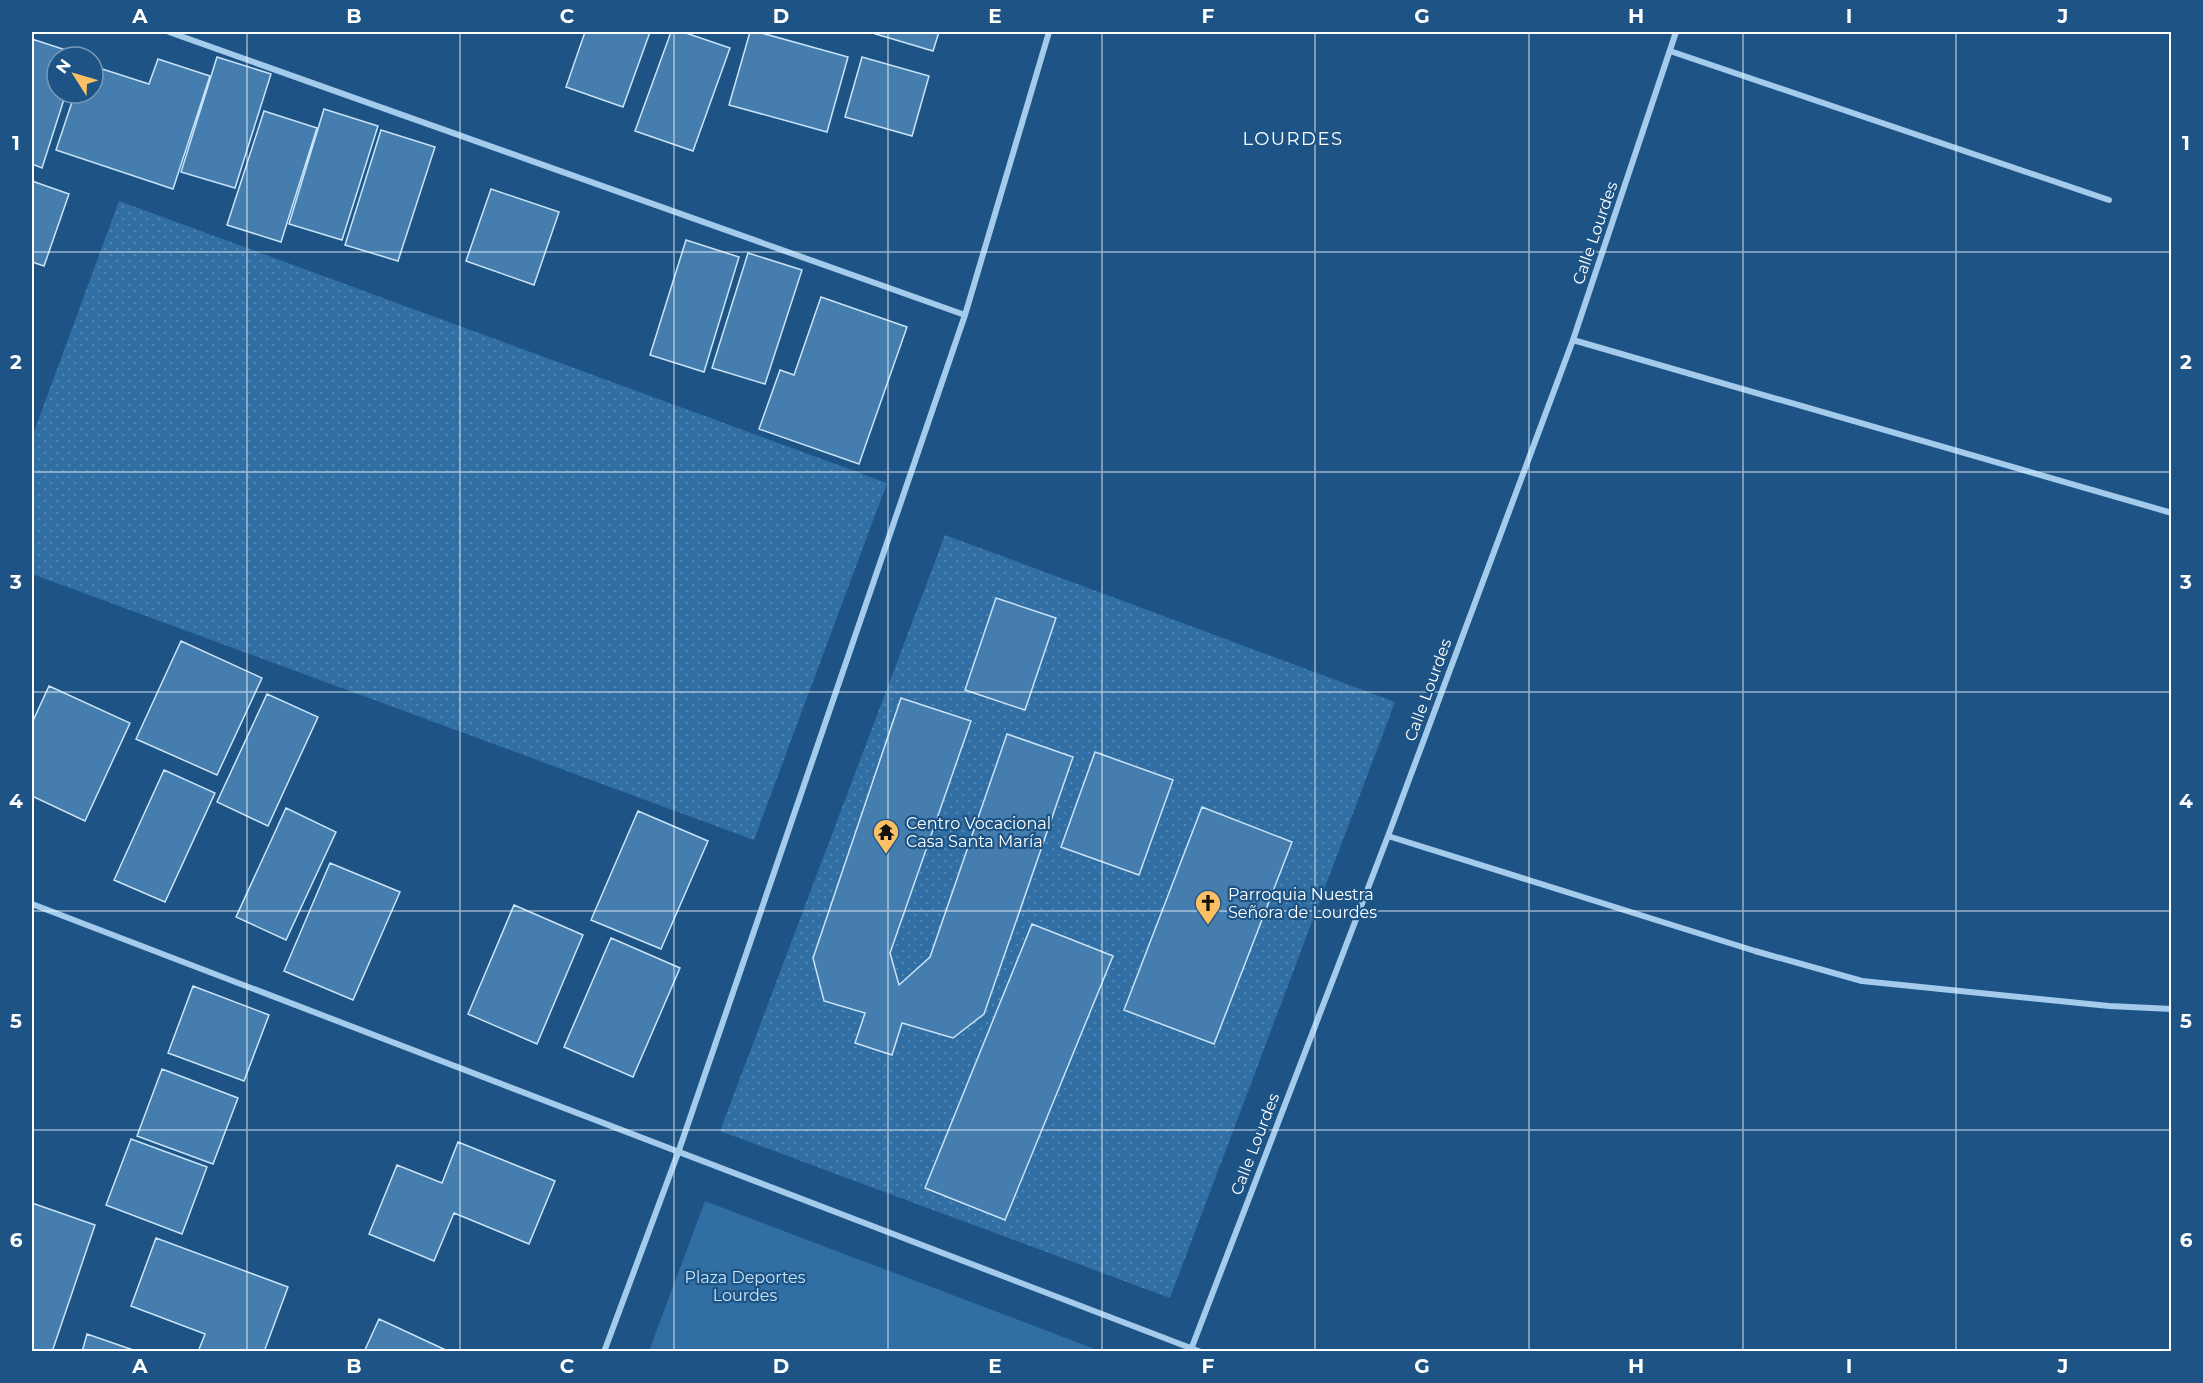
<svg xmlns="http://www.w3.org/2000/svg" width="2203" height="1383" font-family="Montserrat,sans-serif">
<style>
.grass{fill:url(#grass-dots)}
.park{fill:#306ea3}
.building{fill:#457eae;stroke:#c9e3f8;stroke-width:1.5}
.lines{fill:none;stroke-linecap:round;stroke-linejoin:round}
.street{stroke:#a4cbeb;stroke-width:6}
.grid{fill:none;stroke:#fff;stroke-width:1.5;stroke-opacity:0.55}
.labels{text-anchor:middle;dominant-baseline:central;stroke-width:4.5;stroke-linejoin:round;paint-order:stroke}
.street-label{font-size:16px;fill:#fff;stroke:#1d5485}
.poi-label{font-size:16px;fill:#fff;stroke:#1d5485;text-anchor:start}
.park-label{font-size:16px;fill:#c9e3f8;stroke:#1d5485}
.neighbourhood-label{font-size:18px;letter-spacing:1.5px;fill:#fff;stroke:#1d5485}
.neatline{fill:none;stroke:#fff;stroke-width:2}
.grid-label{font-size:20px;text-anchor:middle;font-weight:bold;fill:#fff}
</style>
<defs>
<pattern id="grass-dots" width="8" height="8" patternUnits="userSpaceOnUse" patternTransform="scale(1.5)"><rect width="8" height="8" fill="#306ea3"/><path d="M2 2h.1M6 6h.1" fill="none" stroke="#4f84b1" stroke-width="1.8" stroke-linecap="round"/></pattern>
</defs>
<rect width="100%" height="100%" fill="#1d5485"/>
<path class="grass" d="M119 201 887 483 754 840 32 574V437Z
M945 535 1395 702 1170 1298 720 1131Z"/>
<path class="park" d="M705 1201 1100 1351H649Z"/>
<path class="building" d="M585 32H650L623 107 566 87Z
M671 32H683L730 48 693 151 635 131Z
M750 32H758L848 57 827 132 729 105Z
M869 32H939L933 51Z
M32 39 78 54 77 57H57V93H66L42 168 32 164Z
M217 57 271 74 235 188 181 172Z
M862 57 929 76 912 136 845 117Z
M158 59 210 76 173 189 56 150 75 93H93V66L149 84Z
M324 109 378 126 342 240 289 224Z
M264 111 317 128 281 242 227 225Z
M381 130 435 147 398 261 345 245Z
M32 181 69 194 44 266 32 262Z
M491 189 559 212 534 285 466 261Z
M686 240 739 257 704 372 650 355Z
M748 253 802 270 765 384 712 368Z
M821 297 907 327 859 464 759 429 780 370 794 375Z
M996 598 1056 618 1025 710 965 690Z
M181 641 262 678 217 775 136 739Z
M49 686 130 723 85 821 32 796V723Z
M267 694 318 717 268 826 217 802Z
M901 698 971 721 890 953 899 985 930 957 1007 734 1073 757 984 1014 953 1038 902 1023 892 1055 855 1043 865 1013 824 1001 813 958Z
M1095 752 1173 780 1139 875 1061 847Z
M164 770 215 793 165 902 114 880Z
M1202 807 1292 842 1214 1044 1124 1010Z
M286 808 336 832 286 940 236 917Z
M638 811 708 841 661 949 591 920Z
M330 863 400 892 353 1000 284 971Z
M514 905 583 935 537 1044 468 1014Z
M1032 924 1113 956 1005 1220 925 1188Z
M611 938 680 968 633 1077 564 1047Z
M193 986 269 1015 244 1081 168 1053Z
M162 1069 238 1098 213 1164 137 1136Z
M131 1139 207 1167 182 1234 106 1205Z
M458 1142 555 1181 529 1244 454 1213 434 1261 369 1234 397 1165 442 1183Z
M32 1203 95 1225 52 1352H32Z
M156 1238 288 1287 264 1352H198L205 1334 131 1306Z
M379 1319 450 1352H364Z
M87 1334 139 1352H82Z"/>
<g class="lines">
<path class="street" d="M169 32 965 315
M1670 51 2109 200
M1573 340 2172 513
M1388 836 1755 951 1862 981 2109 1006 2172 1009
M32 904 1201 1352
M604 1352 678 1153 965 315 1049 32
M1190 1352 1388 836 1573 340 1676 32"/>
</g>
<path class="grid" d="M247 32V1352M460 32V1352M674 32V1352M888 32V1352M1102 32V1352M1315 32V1352M1529 32V1352M1743 32V1352M1956 32V1352M32 252H2172M32 472H2172M32 692H2172M32 911H2172M32 1130H2172"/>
<defs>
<g id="temple-pin" transform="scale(1.35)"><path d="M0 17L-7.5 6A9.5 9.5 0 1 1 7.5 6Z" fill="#fac063" stroke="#1d5485"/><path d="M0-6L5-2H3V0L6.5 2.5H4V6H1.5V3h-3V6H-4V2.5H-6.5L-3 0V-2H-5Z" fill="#111"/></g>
<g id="church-pin" transform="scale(1.35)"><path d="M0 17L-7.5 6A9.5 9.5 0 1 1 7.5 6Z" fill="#fac063" stroke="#1d5485"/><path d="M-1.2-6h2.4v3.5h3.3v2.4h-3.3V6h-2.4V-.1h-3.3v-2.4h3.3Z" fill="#111"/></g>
</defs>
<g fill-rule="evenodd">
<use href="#temple-pin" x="886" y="832"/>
<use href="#church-pin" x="1208" y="903"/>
</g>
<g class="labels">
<g class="street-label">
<text transform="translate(1595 233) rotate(-71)">Calle Lourdes</text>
<text transform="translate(1428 690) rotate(-70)">Calle Lourdes</text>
<text transform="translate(1255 1144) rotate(-69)">Calle Lourdes</text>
</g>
<g class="poi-label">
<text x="906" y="823">Centro Vocacional<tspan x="906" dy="18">Casa Santa María</tspan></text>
<text x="1228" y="894">Parroquia Nuestra<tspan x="1228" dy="18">Señora de Lourdes</tspan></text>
</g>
<g class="park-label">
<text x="745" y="1277">Plaza Deportes<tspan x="745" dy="18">Lourdes</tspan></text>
</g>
<g class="neighbourhood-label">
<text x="1293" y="139">LOURDES</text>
</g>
</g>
<rect width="2203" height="1383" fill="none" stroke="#1d5485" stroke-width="66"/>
<g transform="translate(75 75) rotate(307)"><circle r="28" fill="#1d5485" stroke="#7798b6" stroke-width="1.5"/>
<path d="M0-4.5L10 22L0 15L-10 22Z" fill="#fac063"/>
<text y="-9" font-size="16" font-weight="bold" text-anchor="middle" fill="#ffffff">N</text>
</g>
<rect x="33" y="33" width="2137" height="1317" class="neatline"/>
<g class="grid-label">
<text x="140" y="23">A</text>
<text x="354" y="23">B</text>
<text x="567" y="23">C</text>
<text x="781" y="23">D</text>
<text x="995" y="23">E</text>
<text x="1208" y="23">F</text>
<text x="1422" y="23">G</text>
<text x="1636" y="23">H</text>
<text x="1849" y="23">I</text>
<text x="2063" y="23">J</text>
<text x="16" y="150">1</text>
<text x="2186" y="150">1</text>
<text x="16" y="369">2</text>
<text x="2186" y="369">2</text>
<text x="16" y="589">3</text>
<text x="2186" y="589">3</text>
<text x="16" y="808">4</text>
<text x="2186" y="808">4</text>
<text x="16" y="1028">5</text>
<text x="2186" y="1028">5</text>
<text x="16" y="1247">6</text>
<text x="2186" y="1247">6</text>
<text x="140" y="1373">A</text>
<text x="354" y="1373">B</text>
<text x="567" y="1373">C</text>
<text x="781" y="1373">D</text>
<text x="995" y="1373">E</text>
<text x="1208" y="1373">F</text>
<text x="1422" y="1373">G</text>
<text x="1636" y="1373">H</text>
<text x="1849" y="1373">I</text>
<text x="2063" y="1373">J</text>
</g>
</svg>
